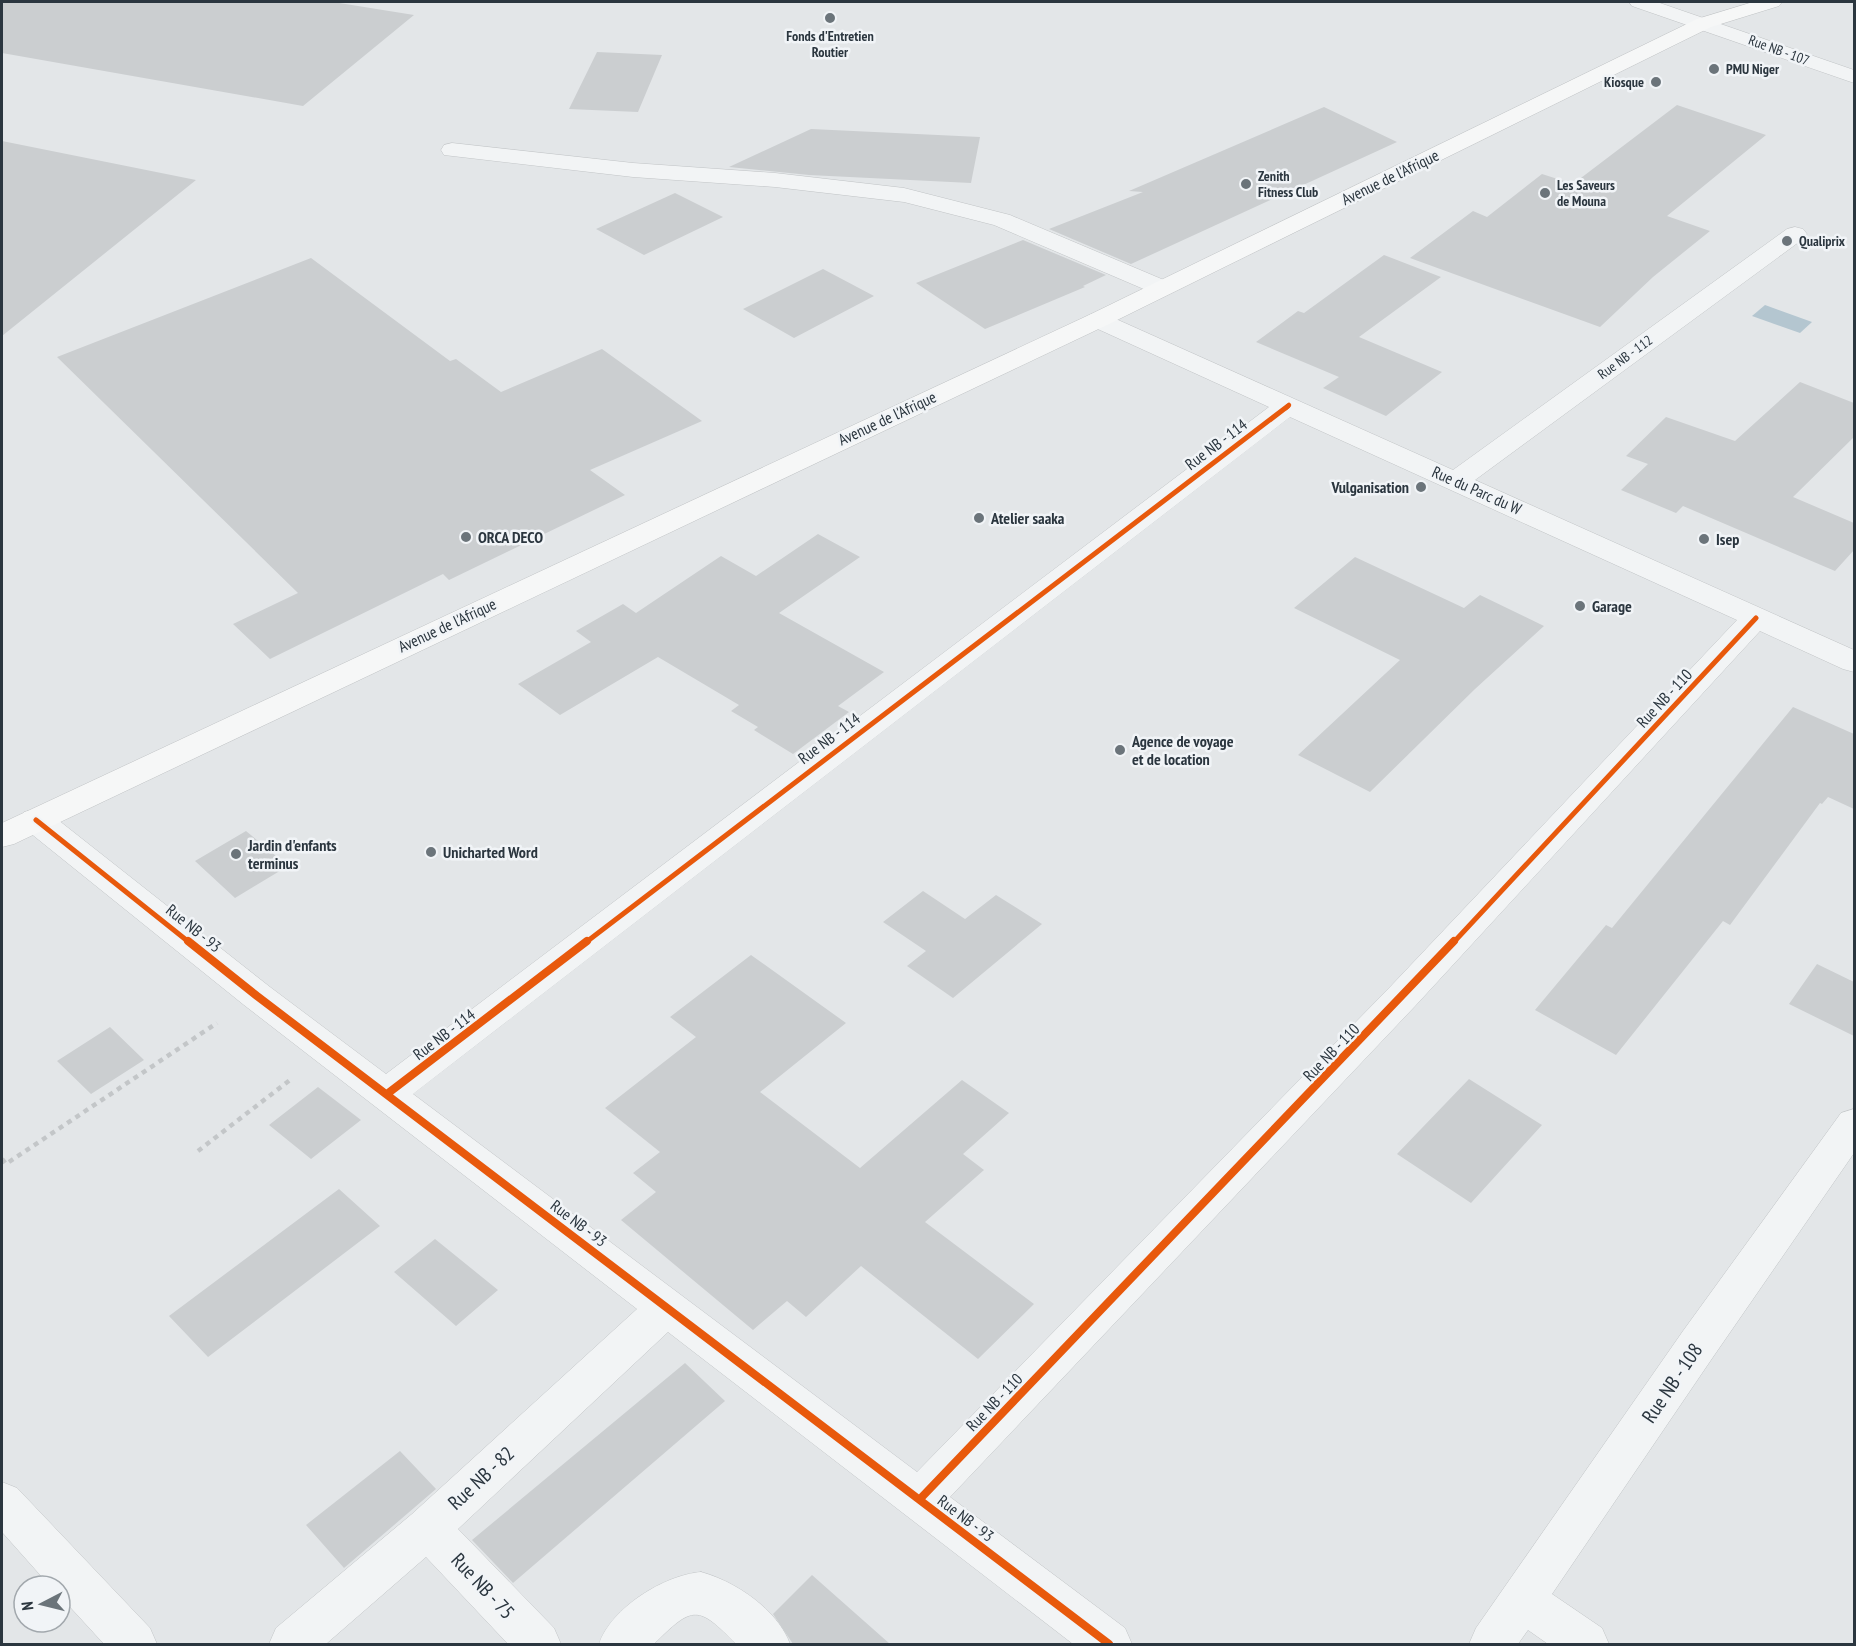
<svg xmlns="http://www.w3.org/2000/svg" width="1856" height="1646" font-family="'PT Sans Narrow',sans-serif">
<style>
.water{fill:#b4c6d0}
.building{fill:#cbced0}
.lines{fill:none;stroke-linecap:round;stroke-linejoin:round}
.minor-casing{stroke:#c1c4c6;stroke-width:1}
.major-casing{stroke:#c0c3c5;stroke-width:1}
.path{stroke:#c3c6c8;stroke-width:4.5;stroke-dasharray:5 5;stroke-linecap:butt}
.minor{fill:#f2f4f5;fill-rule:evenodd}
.major{fill:#f6f7f7;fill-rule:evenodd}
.cycleway-far2-casing{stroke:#f1f4f7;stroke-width:8}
.cycleway-far1-casing{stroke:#f1f4f7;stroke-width:9}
.cycleway-casing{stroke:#f1f4f7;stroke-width:11}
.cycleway-far2{stroke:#e8590c;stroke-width:4.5}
.cycleway-far1{stroke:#e8590c;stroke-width:5}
.cycleway{stroke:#e8590c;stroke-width:8}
.poi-dot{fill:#6b747a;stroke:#f1f4f7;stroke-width:2}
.labels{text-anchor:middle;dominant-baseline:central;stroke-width:5;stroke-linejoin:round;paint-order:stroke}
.far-poi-label{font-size:14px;font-weight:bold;fill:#2b363f;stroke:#f1f4f7;text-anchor:start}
.far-street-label{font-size:14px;fill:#2b363f;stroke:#f1f4f7}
.street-label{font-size:16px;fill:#2b363f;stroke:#f1f4f7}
.poi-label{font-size:16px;font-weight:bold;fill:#2b363f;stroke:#f1f4f7;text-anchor:start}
.near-street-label{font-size:20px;fill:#2b363f;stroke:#f1f4f7}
</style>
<rect width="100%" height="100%" fill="#e3e6e8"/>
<path class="water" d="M1765 305 1812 322 1800 333 1752 316Z"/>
<path class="building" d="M2 2H333L414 15 303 106 2 53Z
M597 52 662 55 638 112 569 109Z
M1677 105 1766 135 1667 216 1710 231 1653 277 1600 327 1410 258 1473 211 1487 217 1542 174 1573 184Z
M1324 107 1397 142 1131 264 1049 229 1143 192 1129 191Z
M811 129 980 137 971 183 809 175 729 167Z
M2 141 196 180 2 336Z
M675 193 723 217 644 255 596 229Z
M1023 240 1106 275 1083 286 1085 287 985 329 916 283Z
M1384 255 1441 277 1359 337 1442 372 1386 416 1323 388 1339 377 1256 342 1298 311 1304 313Z
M311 258 450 361 456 359 501 392 602 349 702 421 590 470 625 495 449 580 443 574 270 659 233 624 298 593 57 357Z
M823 269 874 296 794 338 743 309Z
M1800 382 1854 403V437L1793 497 1854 523V550L1835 571 1683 506 1676 513 1621 490 1648 464 1626 456 1666 417 1735 441Z
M818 534 860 557 779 613 884 672 838 706 849 712 793 754 754 730 758 727 731 711 739 705 658 657 560 715 518 684 591 642 576 631 623 604 636 613 721 556 756 576Z
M1355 557 1464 608 1480 595 1544 626 1475 689 1370 792 1298 755 1400 660 1294 608Z
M1793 707 1854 734V809L1828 797 1822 804 1820 803 1730 925 1723 921 1616 1055 1535 1010 1606 925 1612 928Z
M246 831 288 866 235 898 195 861Z
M923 891 965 919 996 895 1042 924 953 998 907 966 926 951 883 922Z
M751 955 846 1023 760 1092 860 1168 962 1080 1009 1113 963 1154 984 1170 925 1222 1034 1304 978 1359 861 1266 806 1317 787 1301 753 1330 621 1220 656 1192 633 1173 660 1152 605 1108 696 1037 670 1017Z
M1817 964 1854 982V1036L1789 1004Z
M110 1027 144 1060 91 1094 57 1061Z
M1469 1079 1542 1125 1471 1203 1397 1154Z
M318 1087 361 1120 311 1159 269 1125Z
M339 1189 380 1226 208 1357 169 1316Z
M435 1239 498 1290 456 1326 394 1272Z
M685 1363 725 1401 513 1583 472 1540Z
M400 1451 436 1489 344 1568 306 1525Z
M812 1575 890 1644H793L773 1614Z"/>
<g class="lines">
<g class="minor-casing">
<path id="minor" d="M1629 2H1657L1854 70V83L1632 6Z
M452 143 633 163 775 173 904 188 1010 215 1171 283 1174 288 1171 293 1162 295 1153 293 994 225 904 202 775 187 633 177 444 155 441 150 444 145Z
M1795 227 1803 229 1807 234 1803 239 1475 480 1854 650V672L1843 669 1760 631 1417 1004 950 1497 1125 1628 1132 1644H1073L668 1332 458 1529 554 1628 561 1644H508L426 1557 326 1644H269L276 1628 412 1514 637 1309 244 1005 24 828 20 820 24 812 36 809 48 812 270 987 386 1074 1269 407 1089 325 1085 320 1089 315 1098 312 1107 315 1453 470 1787 229ZM1290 417 1737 620 1391 986 917 1472 413 1094Z
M1854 1109V1153L1713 1357 1552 1594 1602 1628 1609 1644H1548L1528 1630 1518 1644H1469L1476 1628 1683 1331 1841 1113Z
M2 1482 17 1488 150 1628 157 1644H104L60 1596V1586H50L2 1532Z
M701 1572C735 1581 778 1610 790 1644H736C698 1605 693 1605 654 1644H599C611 1608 664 1575 701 1572Z"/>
</g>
<g class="major-casing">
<path id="major" d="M1753 2H1782L1779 6 1711 27 1107 325 14 844 2 847V823L1089 315 1697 19Z"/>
</g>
<path class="path" d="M198 1151 290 1080
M2 1159 6 1164 217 1023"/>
<use href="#minor" class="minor"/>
<use href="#major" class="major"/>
<g class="cycleway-far2-casing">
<path id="cycleway-far2" d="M1286 408 1289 405"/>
</g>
<g class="cycleway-far1-casing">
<path id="cycleway-far1" d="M36 820 190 943
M585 943 1288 406
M1453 943 1756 618"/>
</g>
<g class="cycleway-casing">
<path id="cycleway" d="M188 941 257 996 1109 1644
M387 1094 587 941
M920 1499 1454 941"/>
</g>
<use href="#cycleway-far2" class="cycleway-far2"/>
<use href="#cycleway-far1" class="cycleway-far1"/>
<use href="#cycleway" class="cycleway"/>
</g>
<g class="poi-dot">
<circle cx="830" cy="18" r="6"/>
<circle cx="1714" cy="69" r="6"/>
<circle cx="1656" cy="82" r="6"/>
<circle cx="1246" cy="184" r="6"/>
<circle cx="1545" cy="193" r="6"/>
<circle cx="1787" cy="241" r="6"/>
<circle cx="1421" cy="487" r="6"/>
<circle cx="979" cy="518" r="6"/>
<circle cx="466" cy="537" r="6"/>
<circle cx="1704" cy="539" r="6"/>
<circle cx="1580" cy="606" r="6"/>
<circle cx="1120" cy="750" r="6"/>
<circle cx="431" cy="852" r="6"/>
<circle cx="236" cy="854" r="6"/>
</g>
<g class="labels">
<g class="far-poi-label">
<text x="830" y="36" text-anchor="middle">Fonds d'Entretien<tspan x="830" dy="16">Routier</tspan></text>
<text x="1726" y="69">PMU Niger</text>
<text x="1644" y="82" text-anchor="end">Kiosque</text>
<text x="1258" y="176">Zenith<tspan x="1258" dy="16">Fitness Club</tspan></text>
<text x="1557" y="185">Les Saveurs<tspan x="1557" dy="16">de Mouna</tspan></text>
<text x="1799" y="241">Qualiprix</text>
</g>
<g class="far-street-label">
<text transform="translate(1779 50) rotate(20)">Rue NB - 107</text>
<text transform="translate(1625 357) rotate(-36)">Rue NB - 112</text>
</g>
<g class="street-label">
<text transform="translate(1390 177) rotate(-26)">Avenue de l'Afrique</text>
<text transform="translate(887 418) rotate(-25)">Avenue de l'Afrique</text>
<text transform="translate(1216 444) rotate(-37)">Rue NB - 114</text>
<text transform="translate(1477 490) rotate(24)">Rue du Parc du W</text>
<text transform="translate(447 625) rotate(-25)">Avenue de l'Afrique</text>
<text transform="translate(1664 698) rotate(-47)">Rue NB - 110</text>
<text transform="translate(829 738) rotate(-37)">Rue NB - 114</text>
<text transform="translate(194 928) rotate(39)">Rue NB - 93</text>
<text transform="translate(444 1034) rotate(-37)">Rue NB - 114</text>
<text transform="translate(1331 1052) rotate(-46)">Rue NB - 110</text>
<text transform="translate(579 1223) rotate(37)">Rue NB - 93</text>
<text transform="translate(994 1402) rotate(-46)">Rue NB - 110</text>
<text transform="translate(966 1518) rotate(37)">Rue NB - 93</text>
</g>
<g class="poi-label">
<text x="1409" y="487" text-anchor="end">Vulganisation</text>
<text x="991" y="518">Atelier saaka</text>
<text x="478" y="537">ORCA DECO</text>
<text x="1716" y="539">Isep</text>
<text x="1592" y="606">Garage</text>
<text x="1132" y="741">Agence de voyage<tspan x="1132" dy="18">et de location</tspan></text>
<text x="248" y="845">Jardin d'enfants<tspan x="248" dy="18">terminus</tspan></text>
<text x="443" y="852">Unicharted Word</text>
</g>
<g class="near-street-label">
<text transform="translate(1672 1383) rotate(-56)">Rue NB - 108</text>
<text transform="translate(481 1478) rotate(-43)">Rue NB - 82</text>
<text transform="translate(483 1586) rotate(47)">Rue NB - 75</text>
</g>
</g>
<rect width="1856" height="1646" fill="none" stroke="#2b363f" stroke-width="6"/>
<g transform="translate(42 1604) rotate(263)"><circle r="28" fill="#f1f4f7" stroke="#a2a8ad" stroke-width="1.5"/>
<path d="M0-4.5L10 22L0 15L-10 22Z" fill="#6b747a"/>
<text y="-9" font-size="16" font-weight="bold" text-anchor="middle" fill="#2b363f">N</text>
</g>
</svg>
